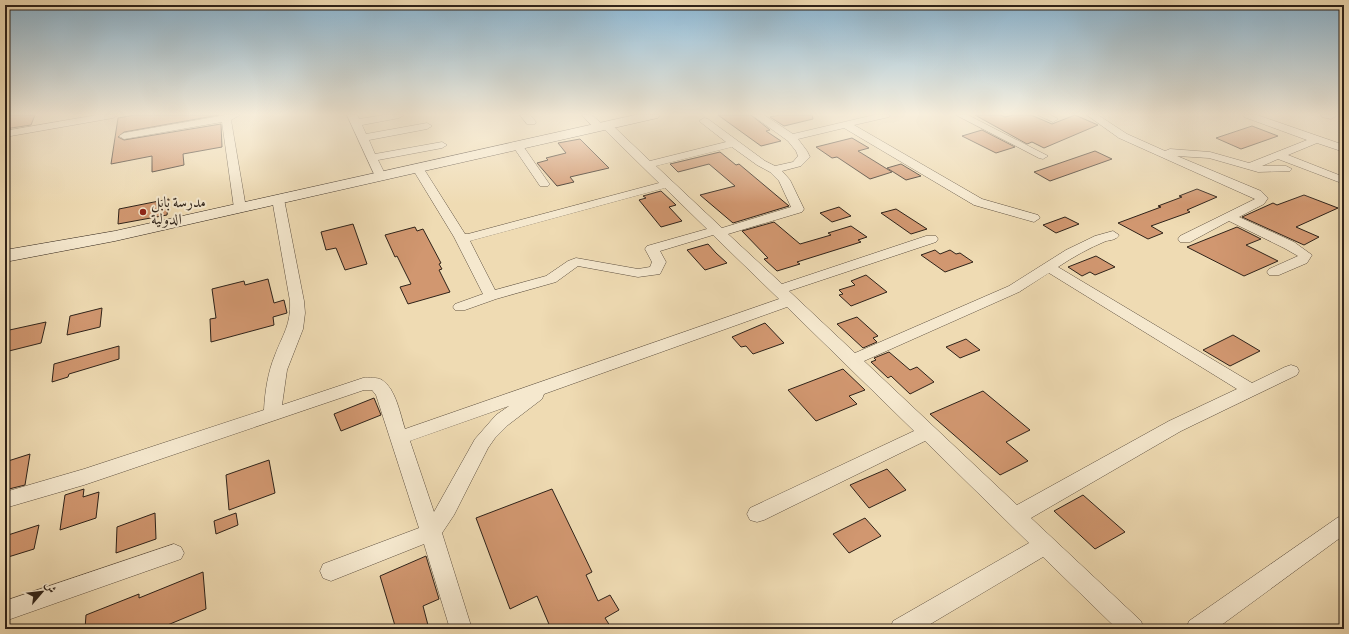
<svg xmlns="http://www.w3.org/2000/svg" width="1349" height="634" font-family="Vollkorn,Amiri,serif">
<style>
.building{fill:#d19770;stroke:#2e2219}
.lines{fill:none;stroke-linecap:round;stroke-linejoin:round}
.street-casing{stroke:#5e5040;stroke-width:1}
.secondary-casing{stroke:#2e2219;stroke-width:1}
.street{fill:#f5e8ce;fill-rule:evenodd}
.secondary{fill:#f5e8ce;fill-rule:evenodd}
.poi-dot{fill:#8f2418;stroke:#f5e8ce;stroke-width:1.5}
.labels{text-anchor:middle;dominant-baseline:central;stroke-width:4;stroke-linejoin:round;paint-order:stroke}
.poi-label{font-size:15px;fill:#2e2219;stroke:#f5e8ce;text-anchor:start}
</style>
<rect width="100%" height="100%" fill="#efdbb3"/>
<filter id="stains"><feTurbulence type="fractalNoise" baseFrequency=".005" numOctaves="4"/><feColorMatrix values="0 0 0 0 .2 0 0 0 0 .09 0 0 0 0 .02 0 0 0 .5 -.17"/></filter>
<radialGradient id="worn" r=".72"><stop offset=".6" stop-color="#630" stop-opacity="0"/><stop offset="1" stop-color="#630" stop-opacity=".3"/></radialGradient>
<path class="building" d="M5 115H35L31 125 5 129Z
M135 115H219L124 132 118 137 124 140 221 124 222 147 183 154 184 165 152 172V156L111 164 118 118Z
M718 115H751L770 130 766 131 781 141 761 146Z
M780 115H812L813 119 784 126 770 117Z
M975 115H1001L1005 117 1013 115H1031L1052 124 1075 115 1098 125 1044 148 1032 142 1027 144Z
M1252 126 1278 136 1241 149 1216 138Z
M982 130 1015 147 996 153 962 136Z
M852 138 869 148 858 151 892 172 870 179 837 157 832 158 816 147Z
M580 139 609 168 570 177 574 182 557 186 537 163 548 160 546 158 566 153 558 143Z
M1095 151 1112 159 1050 181 1034 172Z
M720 152 736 165 739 164 789 206 733 223 700 195 735 186 709 164 678 172 670 164Z
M901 164 921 176 906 180 887 168Z
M1197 189 1217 197 1187 210 1190 212 1151 226 1163 233 1148 239 1118 223 1161 207 1158 206 1182 197 1179 196Z
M661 191 676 205 669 207 682 221 661 227 639 200 646 198 643 196Z
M1304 195 1338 208 1296 227 1319 237 1304 245 1242 217 1273 203 1277 205Z
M169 199 167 215 118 224 119 209Z
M839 207 851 216 832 222 820 213Z
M896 209 927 229 911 234 881 213Z
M1065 217 1079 224 1056 233 1043 225Z
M774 222 800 244 831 235 828 233 851 226 867 237 858 240 861 242 797 262 800 264 777 271 764 259 768 258 742 231Z
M353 224 367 264 345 270 336 248 326 250 321 232Z
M415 227 417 231 423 229 441 263 439 264 442 269 439 270 450 292 408 304 400 287 411 284 397 256 395 257 385 235Z
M1237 227 1261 239 1246 245 1278 261 1244 276 1187 247Z
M708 244 716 253 727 263 705 270 687 250Z
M935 250 940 254 950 250 956 254 960 253 973 262 945 272 921 255Z
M1096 256 1115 267 1095 275 1090 272 1082 276 1068 267Z
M866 275 887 292 851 306 839 295 843 294 839 290 855 285 851 281Z
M268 279 274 303 284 300 287 313 273 317 274 325 211 342 210 319 216 318 212 289 244 281 245 285Z
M102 308 100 327 67 335 70 316Z
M857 317 878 336 873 338 877 342 863 348 837 324Z
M46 322 41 343 5 352V331Z
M765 323 784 343 753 354 746 346 741 347 732 337Z
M1233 335 1260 351 1230 366 1203 350Z
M966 339 980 350 960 358 946 347Z
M119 346V359L69 374 68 377 52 382 54 364Z
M889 352 910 370 917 367 934 382 910 394 891 376 888 378 871 362 876 360 874 358Z
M843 369 865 390 849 396 857 404 816 421 788 390Z
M983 391 1030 430 1006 442 1028 461 1000 475 930 414Z
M374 398 381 415 341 431 334 414Z
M30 454 25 485 5 490V462Z
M269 460 275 493 229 510 226 475Z
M887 469 906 490 869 508 850 485Z
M84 489 83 497 99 492 96 518 60 530 65 495Z
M552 489 592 572 586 575 598 601 610 595 619 610 605 618 612 629H551L537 596 510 609 476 518Z
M1083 495 1125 532 1095 549 1054 511Z
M155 513 156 539 116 553 117 527Z
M236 513 238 525 216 534 214 521Z
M865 518 881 536 849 553 833 534Z
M39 525 34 549 5 558V536Z
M426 556 439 599 423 606 429 629H396L380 576Z
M203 572 206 609 158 629H85L86 615 139 594V598Z"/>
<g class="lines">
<g class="street-casing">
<path id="street" d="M97 115H118L113 118 5 137V131Z
M226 115H240L231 120 246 208 240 212 234 208 222 122 124 139 119 136 124 133Z
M347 115H357L359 119 384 115H404L399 118 362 125 366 134 427 123 432 126 427 129 369 140 375 154 442 142 447 145 442 148 378 160 386 176 384 178H376Z
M520 115H530L536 122 535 124H527Z
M582 115H592L602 124 610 123 650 161 726 142 699 121 704 118 708 119 765 161 775 166 793 162 798 156 796 151 788 141 752 115H764L793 134 874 115H890L889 117 854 125 982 199 1038 215 1040 218 1034 222 974 205 844 128 798 139 807 151 810 157 801 166 782 171 790 180 804 209 802 212 728 234 782 284 926 236H936L938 239 936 242 789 291 855 353 1009 286 1066 250 1095 236 1113 231 1119 235C1116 240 1111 240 1106 241 1089 248 1073 257 1058 267L1252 383 1285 367 1291 365 1297 367 1299 371 1297 375 1181 431 1031 518 1141 621 1144 629H1117L1043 557 922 629H890L893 621 1029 543 925 441 764 520 757 522 750 520 747 514 750 508 914 431 787 307 544 394 542 399 508 425 495 438 488 448 454 515 442 533 472 629H450L424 544 331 581 323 578 320 571 323 564 419 528 376 395 372 390H364L84 485 5 508V492L84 469 264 410C265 391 268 372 275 355 283 334 291 325 290 301L272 199 274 196H282L284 199 304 301 305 313 303 329 287 370 282 405 363 378C369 378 377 377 382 380 396 389 400 414 405 429L779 299 713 235 660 251 666 262 660 274 638 277 578 266 556 282 496 299 465 310H455L453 307 455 304 483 294 454 237 412 168 418 165 422 166 465 234H468L659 183 603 128 595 129ZM732 147 757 165 770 172 779 181 791 207 722 228 656 166ZM665 188 707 229 647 246 645 249 652 262 650 267 638 269 576 258 568 261 546 276 495 290 470 241ZM1049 273 1237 389 1169 421 1017 505 864 361 1019 292ZM509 406 496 415 475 439 434 512 410 441Z
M956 115H968L1048 156 1043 159 1039 158Z
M1038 115H1051L1058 119 1053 122Z
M1087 115H1098L1127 134 1165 151 1170 149 1210 152 1249 163 1307 140 1244 117 1243 115H1257L1344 145V152L1317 143 1288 155 1344 177V184L1278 159 1262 166H1286L1292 169 1290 171 1258 172 1209 158 1177 156 1261 191 1268 198 1264 204 1239 217 1294 242 1312 255 1307 263 1279 275H1269L1267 272 1269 269 1298 256 1284 248 1229 221 1190 242H1180L1178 239 1180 236 1255 199 1119 138Z
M1321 115H1335L1336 116 1331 119 1322 117Z
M517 142 521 143 548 182 550 184 548 186H540L512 145Z
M1344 515V535L1216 629H1186L1189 621 1337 518Z
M174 544 181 547 184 553 181 559 5 621V601Z"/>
</g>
<g class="secondary-casing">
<path id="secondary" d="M635 115H660L658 118 653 119 115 241 5 262V250L115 231Z"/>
</g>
<use href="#street" class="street"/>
<use href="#secondary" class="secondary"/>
</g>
<linearGradient id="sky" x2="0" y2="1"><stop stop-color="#8ab6d4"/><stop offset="0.56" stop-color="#f8efdd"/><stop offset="1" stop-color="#f8efdd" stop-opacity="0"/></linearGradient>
<rect width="1349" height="204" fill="url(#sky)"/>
<circle class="poi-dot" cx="143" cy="212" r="4"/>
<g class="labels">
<g class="poi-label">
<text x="151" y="203">مدرسة بابل<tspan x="151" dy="17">الدولية</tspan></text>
</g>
</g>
<rect width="1349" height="634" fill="none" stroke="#efdbb3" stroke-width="20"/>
<rect x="6" y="6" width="1337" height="622" fill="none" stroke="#2e2219" stroke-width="2"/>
<rect x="10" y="10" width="1329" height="614" fill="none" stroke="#2e2219"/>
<g transform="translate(42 592) rotate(62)" stroke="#f5e8ce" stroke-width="3" paint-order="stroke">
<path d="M0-3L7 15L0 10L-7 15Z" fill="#2e2219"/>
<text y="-6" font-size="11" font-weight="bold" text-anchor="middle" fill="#2e2219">ش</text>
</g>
<rect width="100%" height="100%" filter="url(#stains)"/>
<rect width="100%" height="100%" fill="url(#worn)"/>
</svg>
